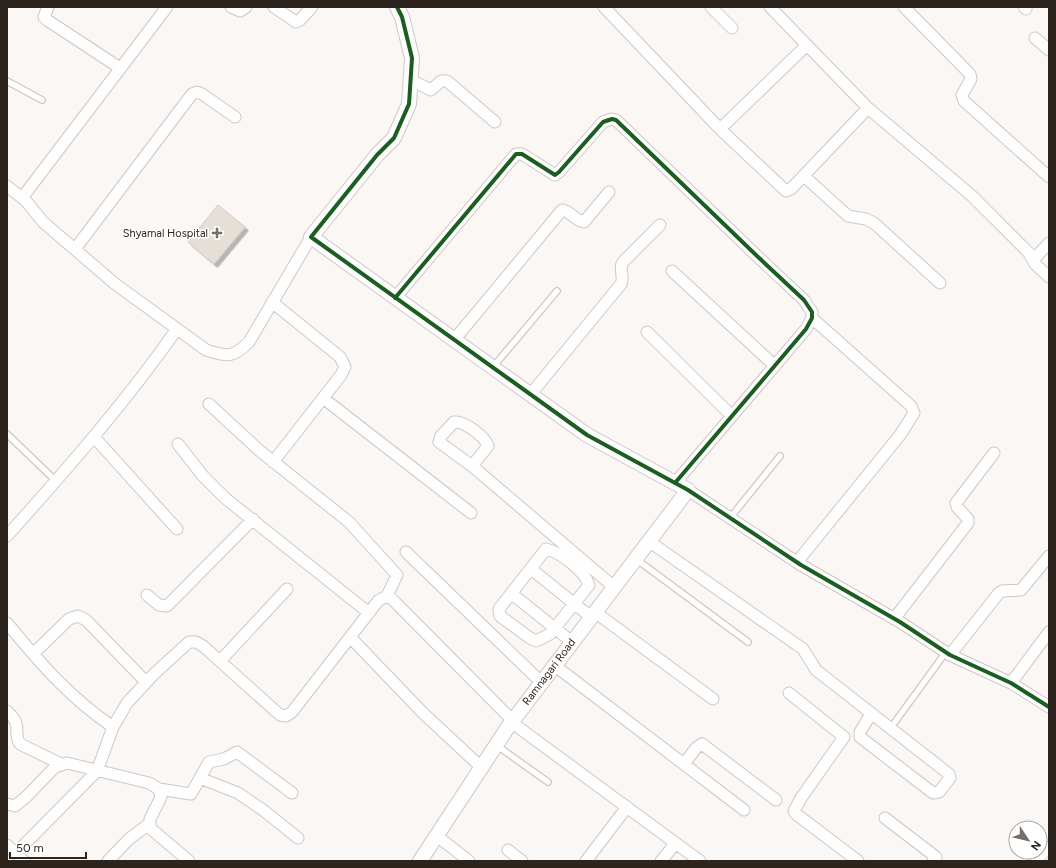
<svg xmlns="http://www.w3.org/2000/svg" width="1056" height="868" font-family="Figtree,sans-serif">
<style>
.building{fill:#e6dfd7;stroke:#d1cdc7;filter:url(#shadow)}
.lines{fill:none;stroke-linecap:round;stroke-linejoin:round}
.service-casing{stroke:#cec8c4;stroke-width:8}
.minor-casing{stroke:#cec8c4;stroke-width:13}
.tertiary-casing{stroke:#cec8c4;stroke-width:16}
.service{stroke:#fefefe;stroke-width:5.5}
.minor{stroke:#fefefe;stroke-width:11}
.tertiary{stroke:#fefefe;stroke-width:14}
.cycleway-casing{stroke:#fff;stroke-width:6}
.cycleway{stroke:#1b5e20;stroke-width:4}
.poi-dot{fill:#756e69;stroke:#fff;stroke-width:1.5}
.labels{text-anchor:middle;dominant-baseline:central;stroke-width:3;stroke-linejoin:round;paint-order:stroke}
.poi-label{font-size:11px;fill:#2d241d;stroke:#fff;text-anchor:end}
.street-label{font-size:11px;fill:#2d241d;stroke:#fff}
</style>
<defs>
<filter id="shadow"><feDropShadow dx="3.5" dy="3.5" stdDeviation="0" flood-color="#0004"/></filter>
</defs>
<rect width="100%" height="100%" fill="#faf7f5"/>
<path class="building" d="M218 205 245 227 214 264 188 242Z"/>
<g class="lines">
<g class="service-casing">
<path id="service" d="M7 81 42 100
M493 367 557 291
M7 434 56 481
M730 518 780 456
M636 559 748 642
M895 722 946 652
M496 745 548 782"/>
</g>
<g class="minor-casing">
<path id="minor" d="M48 7 44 17 47 20 120 68
M231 7 240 11 246 7
M274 7 296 22 300 20 312 7
M604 7 720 129 786 191 791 189 868 108
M711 7 732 28
M770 7 868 108 972 196 1029 253 1035 264 1049 277
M904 7 970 74 971 79 962 95 964 101 1049 177
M1024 7 1026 9
M1035 38 1049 50
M411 80 431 90 441 81H447L495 122
M720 129 807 45
M804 176 848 216 866 219 874 223 940 283
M7 186 26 201 43 222 114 283 206 350C227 357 233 358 249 342L311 237
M22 198 167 7
M75 249 192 94 197 92 202 94 235 117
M1033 260 1049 243
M672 271 775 366
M395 298 516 154H522L555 175 559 172 603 122 612 119 616 120 757 256 804 300 812 312V318L806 329 675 483
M272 302 340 357 345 367 341 375 273 462
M647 332 732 416
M454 340 562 210C571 211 575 221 584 222L609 192
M530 395 621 284C625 276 618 269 623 262L660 225
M323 398 471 513
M209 404 260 451 349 522 397 575 387 596
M94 437 177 529
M178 444 203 476 225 498 369 613
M472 466 488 446C485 437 465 421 454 422L441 436 439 442 472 466 614 587
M688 490 801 565 900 622 950 655 1011 683 1049 707
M7 536C67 469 125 403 177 329
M650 542 803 649 816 670 949 774 950 778 939 792 933 793 860 737V732L871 714
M546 549C560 552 585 571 589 585L550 634 536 641 530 638 500 616 499 609Z
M406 552 541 682
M797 562 900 435 914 413 911 406 812 318
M531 569 591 617
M511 593 572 642
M147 595 159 605 167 606 253 519
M595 612 713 699
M894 619 968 523V519L957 507 956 503 994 453
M7 623C40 663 70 698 113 727
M350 637 423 713 481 767
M33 654 69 619 78 616 86 620 146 682
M950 655 998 594 1002 591 1021 590 1049 556
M220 661 287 589
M554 665 744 810
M1011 683 1049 632
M789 693 844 737 801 798 794 811 796 814 858 861
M7 711C24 726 12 732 20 744L61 764
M511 722 700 861
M684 764 696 748 702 744 776 800
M200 778 238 793 263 810 298 838
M159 789 191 794 209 762 224 759 237 752 292 793
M7 804 15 806 26 797 55 767 67 763 149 783 159 789 161 797 150 819V828L189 861
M885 818 936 857 933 861
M437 836 469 861
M7 845 24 861
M508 850 522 861
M16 853 97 771 113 727 127 703 154 674 189 642H196L203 646 280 715 286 716 292 712 378 601 383 598 390 597 512 720
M108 861 129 839 149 824
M586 861 627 807
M661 861 676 843
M1035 861 1049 847"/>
</g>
<g class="tertiary-casing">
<path id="tertiary" d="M397 7 402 17 412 58 409 104 394 138 377 155 311 237 587 435 688 490 508 727 420 861"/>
</g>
<use href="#service" class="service"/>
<use href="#minor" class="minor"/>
<use href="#tertiary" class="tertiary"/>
<g class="cycleway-casing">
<path id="cycleway" d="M397 7 402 17 412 58 409 104 394 138 377 155 311 237 587 435 688 490 801 565 900 622 950 655 1011 683 1049 707
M395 298 516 154H522L555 175 559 172 603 122 612 119 616 120 757 256 804 300 812 312V318L806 329 675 483"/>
</g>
<use href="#cycleway" class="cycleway"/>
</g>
<path class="poi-dot" d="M215 227h4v4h4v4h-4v4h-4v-4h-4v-4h4z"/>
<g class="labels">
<g class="poi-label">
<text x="208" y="233">Shyamal Hospital</text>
</g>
<g class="street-label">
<text transform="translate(549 672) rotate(-53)">Ramnagari Road</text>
</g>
</g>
<rect width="1056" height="868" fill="none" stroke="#2d241d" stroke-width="16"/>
<g transform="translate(1028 840) rotate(125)"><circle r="19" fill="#ffffff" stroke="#aba7a5"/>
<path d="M0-3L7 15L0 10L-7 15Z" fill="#756e69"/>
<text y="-6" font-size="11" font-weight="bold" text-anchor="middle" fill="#2d241d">N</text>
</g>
<path d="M10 852v6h76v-6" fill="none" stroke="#2d241d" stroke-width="2"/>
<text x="16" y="852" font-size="12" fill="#2d241d" stroke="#ffffff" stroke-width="3" paint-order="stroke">50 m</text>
</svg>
